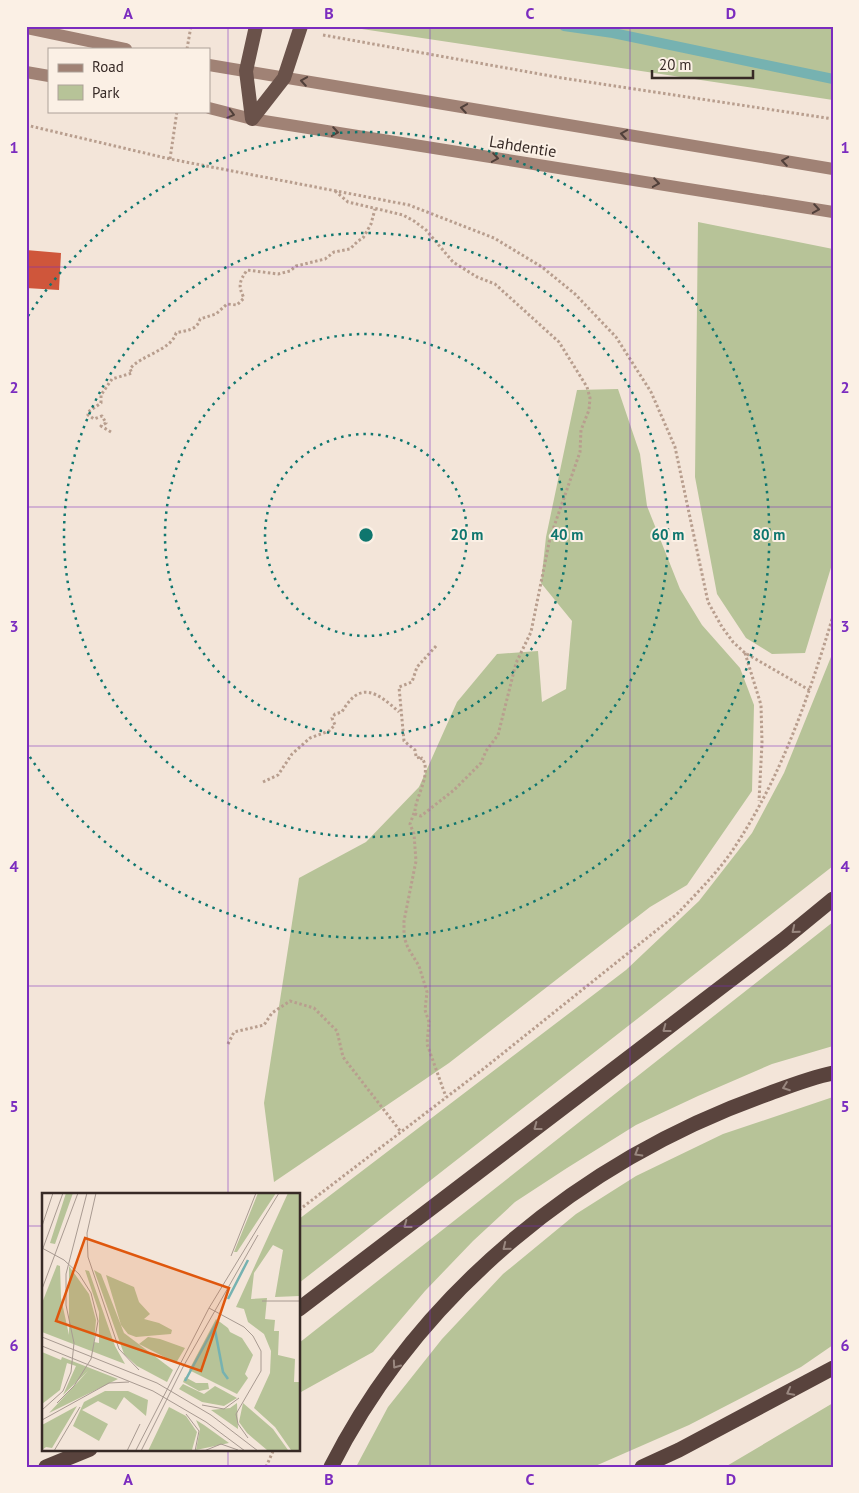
<svg xmlns="http://www.w3.org/2000/svg" width="859" height="1493" font-family="'PT Sans',sans-serif">
<style>
.green{fill:#b7c398}
.lines{fill:none;stroke-linecap:round;stroke-linejoin:round}
.stream{stroke:#76b2b1;stroke-width:10}
.building{fill:#cf563b}
.path{stroke:#b89e8e;stroke-width:3;stroke-dasharray:2.5 2.5;stroke-linecap:butt}
.secondary{stroke:#a08275;stroke-width:12}
.trunk{stroke:#6a524a;stroke-width:14}
.motorway{stroke:#59433d;stroke-width:15}
.oneway{stroke:#51403a}
.oneway2{stroke:#9a8880}
.grid{fill:none;stroke:#7b2cbf;stroke-width:1;stroke-opacity:0.55}
.ring{fill:none;stroke:#0f766e;stroke-width:2.5;stroke-dasharray:2.5 5}
.labels{text-anchor:middle;dominant-baseline:central;stroke-width:4;stroke-linejoin:round;paint-order:stroke}
.street-label{font-size:16px;fill:#372a26;stroke:#fbf0e5}
.inset-river{fill:none;stroke:#76b2b1;stroke-width:2.5}
.inset-road{fill:none;stroke:#a89a91;stroke-width:1}
.view{fill:#df570d;fill-opacity:0.15;stroke:#df570d;stroke-width:2.5}
.inset-edge{fill:none;stroke:#372a26;stroke-width:2.5}
.centre{fill:#0f766e;stroke:#fbf0e5;stroke-width:2.5}
.ring-label{font-size:15px;text-anchor:middle;font-weight:bold;fill:#0f766e;stroke:#fbf0e5;stroke-width:4;stroke-linejoin:round;paint-order:stroke}
.neatline{fill:none;stroke:#7b2cbf;stroke-width:2}
.grid-label{font-size:16px;text-anchor:middle;font-weight:bold;fill:#7b2cbf}
</style>
<rect width="100%" height="100%" fill="#f3e5d9"/>
<path class="green" d="M342 26H833V100Z
M698 222 833 249V561L805 653 772 654 746 638 717 594 695 477Z
M618 389 640 454 647 506 680 589 702 625 740 668 754 705 752 791 687 885 650 907 449 1063 274 1182 264 1103 299 878 366 842 419 787 457 702 497 654 538 651 542 702 566 689 572 621 541 583 546 537 577 390Z
M833 652V866L299 1283V1219L626 970 699 901 752 833 784 773Z
M833 922V1046L772 1064 698 1096 636 1125 567 1168 515 1202 473 1241 425 1291 373 1352 301 1392 299 1343Z
M833 1097V1345L801 1367 689 1425 593 1467H356L388 1407 442 1339 503 1274 576 1214 636 1176 723 1134Z
M833 1403V1467H725Z"/>
<g class="lines">
<path class="stream" d="M564 26 613 33 833 79"/>
</g>
<path class="building" d="M26 250 61 253 59 290 26 288Z"/>
<g class="lines">
<path class="path" d="M323 35 562 78 833 119
M187 49 191 26
M26 125 170 159 409 205 494 238 542 267 575 294 616 337 651 392 675 447 708 602 722 627 733 642 745 653 811 691
M170 159 177 111
M335 191 348 202 403 215 414 221 426 230 453 262 477 277 495 284 559 342 587 387 590 398 589 410 581 430 580 452 550 538 531 632 516 663 498 735 486 751 481 763 454 790 421 816 415 814V810C417 794 432 773 422 758L419 760 418 756H416L415 750 404 741 399 687 412 682 417 667 437 645
M111 432 101 426 106 423 102 416 94 419 88 415V412L101 403V395L112 379 132 373 130 369C139 356 172 350 176 333 186 330 197 331 200 319L216 314 227 304 237 305 244 298C238 286 239 282 247 270L278 274 290 271 296 266 325 259 334 252 350 249 358 241 363 238 371 224 375 209
M745 653 761 705 762 743 759 801
M263 782 278 775 292 754 310 738 329 731 335 725 332 718 335 714 342 712C360 680 377 692 399 712
M414 813 410 824 414 834 416 861 404 921V937L408 948 419 966 427 992 425 1010 429 1022 427 1044 446 1097
M228 1044 234 1032 264 1025 272 1013 290 1001 314 1008 337 1031 343 1057 401 1132
M299 1210 482 1070 677 914C695 895 715 875 730 854 780 781 808 699 833 616
M266 1467 274 1449"/>
<path class="secondary" d="M26 28 126 49
M209 65 833 169
M26 72 49 76
M209 108 252 119 833 212"/>
<path class="trunk" d="M252 119 284 78 301 26
M252 119 246 71 256 26"/>
<path class="motorway" d="M299 1309 783 940 833 899
M46 1467 90 1449
M331 1467C419 1293 583 1160 765 1095 787 1087 809 1078 833 1073
M642 1467 679 1450 833 1368"/>
</g>
<defs><path id="oneway-chevron" d="M-2-3.5L2.5 0L-2 3.5" fill="none" stroke-width="1.6" stroke-linecap="round" stroke-linejoin="round" transform="scale(1.25)"/></defs>
<g class="oneway">
<use href="#oneway-chevron" transform="translate(304 81) rotate(-171)"/>
<use href="#oneway-chevron" transform="translate(464 108) rotate(-171)"/>
<use href="#oneway-chevron" transform="translate(231 114) rotate(15)"/>
<use href="#oneway-chevron" transform="translate(335 132) rotate(9)"/>
<use href="#oneway-chevron" transform="translate(624 134) rotate(-171)"/>
<use href="#oneway-chevron" transform="translate(495 158) rotate(9)"/>
<use href="#oneway-chevron" transform="translate(785 161) rotate(-171)"/>
<use href="#oneway-chevron" transform="translate(656 183) rotate(9)"/>
<use href="#oneway-chevron" transform="translate(816 209) rotate(9)"/>
</g>
<g class="oneway2">
<use href="#oneway-chevron" transform="translate(795 930) rotate(141)"/>
<use href="#oneway-chevron" transform="translate(666 1029) rotate(143)"/>
<use href="#oneway-chevron" transform="translate(786 1087) rotate(160)"/>
<use href="#oneway-chevron" transform="translate(537 1127) rotate(143)"/>
<use href="#oneway-chevron" transform="translate(638 1153) rotate(150)"/>
<use href="#oneway-chevron" transform="translate(407 1225) rotate(143)"/>
<use href="#oneway-chevron" transform="translate(506 1247) rotate(141)"/>
<use href="#oneway-chevron" transform="translate(396 1365) rotate(125)"/>
<use href="#oneway-chevron" transform="translate(790 1392) rotate(152)"/>
</g>
<path class="grid" d="M228 26V1194M430 26V1467M630 26V1467M26 267H833M26 507H833M26 746H833M26 986H833M26 1226H44M299 1226H833M228 1449V1467"/>
<g class="ring">
<circle cx="366" cy="535" r="101"/>
<circle cx="366" cy="535" r="201"/>
<circle cx="366" cy="535" r="302"/>
<path d="M28 316A403 403 0 1 1 28 754"/>
</g>
<g class="labels">
<g class="street-label">
<text transform="translate(523 146) rotate(9)">Lahdentie</text>
</g>
</g>
<g transform="translate(42 1193)">
<rect width="258" height="258" fill="#f3e5d9"/>
<path d="M24 0H31L13 51 8 50ZM216 0H234L195 59H192ZM246 0H257V103L233 104 241 57 231 52 212 80 209 106 225 105 223 126 233 127 232 138H237L236 162 253 166 252 189H258L257 257H249L233 234 212 215 228 180 229 158 222 141 206 129 202 116 194 114ZM15 72 18 73 19 105 27 142V73L47 101 54 127 52 149 57 150V119L43 77 47 78 73 153 83 171 0 139V110ZM52 77 59 81 82 140 131 177 125 189 95 173 82 161ZM64 82 92 94 97 109 108 121 102 126 117 130 130 137 129 141 94 144 86 141 79 132ZM174 126 186 135 188 139 200 145 211 162 203 181 206 185 195 201 147 177ZM106 144 118 146 143 155 134 170 97 151ZM0 159 19 167 20 164 76 186 7 220 46 178 21 202 34 173 25 170 18 197 0 211ZM143 184 154 190H166L167 196 157 198 141 189ZM141 191 162 201 173 193 195 205 182 213 160 209 137 196ZM63 198H86L106 207 104 223 82 204 74 217 56 208 40 217 66 231 57 248 31 233 42 209ZM195 210 196 236 169 217 188 215ZM201 210 231 236 246 257H225L205 240 197 229ZM35 213 10 255 4 254 0 257V232ZM127 214 144 223 155 239 150 257 106 258ZM154 227 162 232 187 250 154 257 158 236Z" fill="#b7c398"/>
<path class="inset-river" d="M186 106 206 67M173 137 181 179 186 186M143 188 175 129"/>
<path class="inset-road" d="M54 0 45 40 46 64 77 156 97 177M0 33 11 0M0 55 22 67 37 81 49 100 56 128 49 166 32 193 15 210M0 58 21 0M189 63 214 0M0 96 36 0M220 108H258M167 115 202 134 211 143 219 158V178L194 221 196 231 206 245M0 144 115 190 169 222 216 258M0 153 111 198 164 229 203 258M160 212 182 216 197 205M0 217 21 198 29 179 32 150 24 112V81L45 0M144 221 157 238 153 258M0 227 67 190 87 189M94 257 167 115 237 0M12 258 38 214M85 258 98 231M99 258 141 174 216 42M162 258 179 251 196 257"/>
<path class="view" d="M43 45 187 95 159 178 14 128Z"/>
<rect width="258" height="258" class="inset-edge"/>
</g>
<circle cx="366" cy="535" r="8" class="centre"/>
<g class="ring-label">
<text x="467" y="540">20 m</text>
<text x="567" y="540">40 m</text>
<text x="668" y="540">60 m</text>
<text x="769" y="540">80 m</text>
</g>
<rect width="859" height="1493" fill="none" stroke="#fbf0e5" stroke-width="55"/>
<rect x="48" y="48" width="162" height="65" fill="#fbf0e5" stroke="#ada199"/>
<rect x="58" y="64" width="25" height="8" fill="#a08275" stroke="#ada199"/>
<text x="92" y="72" font-size="15" fill="#372a26">Road</text>
<rect x="58" y="85" width="25" height="15" fill="#b7c398" stroke="#ada199"/>
<text x="92" y="98" font-size="15" fill="#372a26">Park</text>
<path d="M652 70v8h101v-8" fill="none" stroke="#372a26" stroke-width="2.5"/>
<text x="659" y="70" font-size="15" fill="#372a26" stroke="#fbf0e5" stroke-width="4" paint-order="stroke">20 m</text>
<rect x="28" y="28" width="804" height="1438" class="neatline"/>
<g class="grid-label">
<text x="128" y="19">A</text>
<text x="329" y="19">B</text>
<text x="530" y="19">C</text>
<text x="731" y="19">D</text>
<text x="14" y="153">1</text>
<text x="845" y="153">1</text>
<text x="14" y="393">2</text>
<text x="845" y="393">2</text>
<text x="14" y="632">3</text>
<text x="845" y="632">3</text>
<text x="14" y="872">4</text>
<text x="845" y="872">4</text>
<text x="14" y="1112">5</text>
<text x="845" y="1112">5</text>
<text x="14" y="1351">6</text>
<text x="845" y="1351">6</text>
<text x="128" y="1485">A</text>
<text x="329" y="1485">B</text>
<text x="530" y="1485">C</text>
<text x="731" y="1485">D</text>
</g>
</svg>
